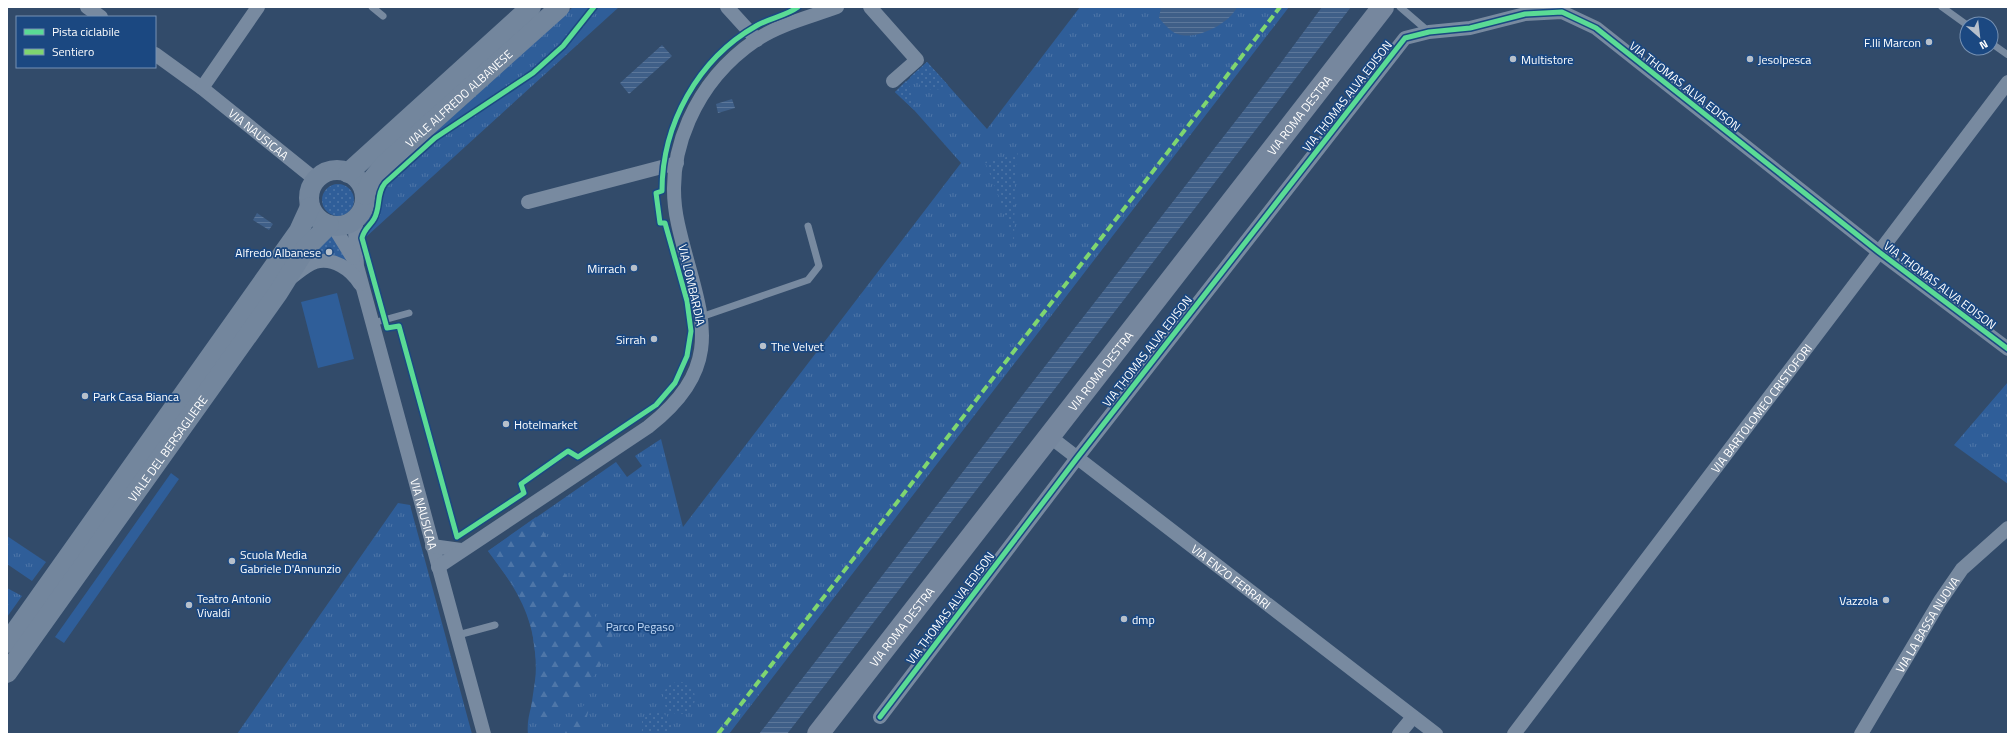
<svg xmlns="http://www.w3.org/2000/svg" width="2015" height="741" font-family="'Titillium Web',sans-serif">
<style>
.grass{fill:url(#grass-tufts)}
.forest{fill:url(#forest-firs)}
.garden{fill:url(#garden-dots)}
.pitch{fill:#2f5e99}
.water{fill:url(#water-rules)}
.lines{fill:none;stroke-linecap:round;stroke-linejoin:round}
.lane{stroke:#788aa0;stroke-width:7}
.street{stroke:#788aa0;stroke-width:14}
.secondary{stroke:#73869d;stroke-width:20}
.primary{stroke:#76879e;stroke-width:22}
.quiet{stroke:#7fd670;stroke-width:4;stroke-dasharray:8 4;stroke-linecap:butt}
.cycleway-casing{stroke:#1b4881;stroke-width:8}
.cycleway{stroke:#5adb95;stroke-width:5}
.poi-dot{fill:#b7c0cb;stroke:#1b4881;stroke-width:1.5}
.labels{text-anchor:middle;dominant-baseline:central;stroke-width:3.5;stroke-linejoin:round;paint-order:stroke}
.poi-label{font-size:12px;fill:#fff;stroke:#1b4881;text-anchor:start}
.street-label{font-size:12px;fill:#fff;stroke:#1b4881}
.park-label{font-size:12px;fill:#c3dbf8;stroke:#1b4881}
</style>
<defs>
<pattern id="grass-tufts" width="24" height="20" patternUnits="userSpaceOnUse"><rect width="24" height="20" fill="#2f5e99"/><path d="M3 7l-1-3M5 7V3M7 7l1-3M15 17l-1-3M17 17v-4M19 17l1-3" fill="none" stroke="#4e76a8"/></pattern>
<pattern id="forest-firs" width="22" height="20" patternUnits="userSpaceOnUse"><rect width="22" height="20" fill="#2f5e99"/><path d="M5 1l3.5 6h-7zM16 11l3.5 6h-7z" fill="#4e76a8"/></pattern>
<pattern id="garden-dots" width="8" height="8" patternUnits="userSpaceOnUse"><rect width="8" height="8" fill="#2f5e99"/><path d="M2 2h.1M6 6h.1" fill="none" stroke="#4e76a8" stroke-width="1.8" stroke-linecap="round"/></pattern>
<pattern id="water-rules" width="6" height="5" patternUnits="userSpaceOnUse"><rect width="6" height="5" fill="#3f5f88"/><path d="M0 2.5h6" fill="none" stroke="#5c779a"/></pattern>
</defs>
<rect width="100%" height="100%" fill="#324b6a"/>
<path class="grass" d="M573 7H619L367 236 359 238 361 230 373 212 377 189 390 173Z
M1080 7H1289L729 734H528C526 717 534 702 535 686 540 628 522 595 488 551L616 462 627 477 642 466 635 456 661 439 683 527 961 163 914 110 895 92 927 62 987 129Z
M2008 382V484L1954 445Z
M398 503 410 505 472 734H237Z
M7 536 46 562 32 581 7 564Z
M7 588 22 596 7 617Z"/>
<path class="forest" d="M536 517 580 602 590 606 596 618 608 624 613 630C612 660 581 696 558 714 553 719 545 721 539 724L531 708 537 667 532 630 525 607 515 588 488 551Z
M592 696 586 721 585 734H554L568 723Z"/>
<path class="garden" d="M927 62 948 85C933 95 923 88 910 77Z
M906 81 912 90 914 110 895 92Z
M1018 150 1015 178 1014 243 998 194 985 162 1011 156Z
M322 200a16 16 0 1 1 32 0a16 16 0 1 1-32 0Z
M331 236 335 237 345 256 346 262 312 257 313 246Z
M663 698a16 16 0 1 1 32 0a16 16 0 1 1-32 0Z
M654 712C667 712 675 721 671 734H642V721L648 714Z"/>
<path class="pitch" d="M337 293 354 359 318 368 301 302Z
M171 473 179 479 64 643 55 637Z"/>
<path class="water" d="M1161 7H1237C1230 23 1199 39 1181 35 1171 33 1166 26 1159 18Z
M1322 7H1351L787 734H759L1280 64Z
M662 45 672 56 629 94 620 83Z
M732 99 735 108 718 113 716 104Z
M257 213 273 224 269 230 253 220Z"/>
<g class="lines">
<path class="lane" d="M372 7 383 16
M1400 7 1429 32
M1942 7 1967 25
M1991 43 2008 55
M701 317 808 280 819 266 808 226
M373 323 409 313
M458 635 495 625"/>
<g class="street">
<path d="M87 7 101 17"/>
<path d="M727 7 757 40"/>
<path d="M870 7 917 60 893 81"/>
<path id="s1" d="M155 54 202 88 316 180"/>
<path d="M202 88 258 7"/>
<path d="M528 202 677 163"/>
<path id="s2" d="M357 219 355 231 357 266 484 734"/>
<path d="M334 227 353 258"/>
<path d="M292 277C299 272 306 265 315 262 333 257 351 269 360 284"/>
<path id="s3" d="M1049 436 1436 734"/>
<path d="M432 546 461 550"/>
<path d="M438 567 648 427C733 360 697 310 678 224 662 153 697 80 756 40 780 24 810 17 837 7"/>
<path d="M880 717 1077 458 1405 38 1429 32 1470 28 1525 14 1562 12 1596 28 1879 252 2008 349"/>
<path d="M1399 734 1413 717"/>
<path id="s4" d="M1514 734 2008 82"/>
<path id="s5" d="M1861 734 1940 601 1962 569 2008 528"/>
</g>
<g class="secondary">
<circle cx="337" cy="198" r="28"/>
<path d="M348 173 531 7"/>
<path id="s6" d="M365 195 371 181 384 165 560 7"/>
<path d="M7 643 299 231 310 207"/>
<path id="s7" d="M7 673 278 293 306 248 329 225"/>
</g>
<path class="primary" id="s8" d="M818 734 1383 7"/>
<path class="quiet" d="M718 734 1280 7"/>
<g class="cycleway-casing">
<path id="cycleway" d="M594 7 563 46 533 73 435 138 385 183C376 194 381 207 374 219 370 226 364 229 362 238L387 328 399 326 457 537 524 493 521 484 568 451 578 457 656 405 675 383 687 356 691 331 687 301 665 223H660L656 193 662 191C662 124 698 59 756 26 769 18 786 16 798 7
M880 717 1077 458 1405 38 1429 32 1470 28 1525 14 1562 12 1596 28 1879 252 2008 349"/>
</g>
<use href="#cycleway" class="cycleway"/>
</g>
<g class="poi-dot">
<circle cx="1929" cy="42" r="4"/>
<circle cx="1513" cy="59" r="4"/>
<circle cx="1750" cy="59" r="4"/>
<circle cx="329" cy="252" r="4"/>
<circle cx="634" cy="268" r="4"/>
<circle cx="654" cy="339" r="4"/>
<circle cx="763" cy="346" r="4"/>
<circle cx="85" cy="396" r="4"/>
<circle cx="506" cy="424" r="4"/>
<circle cx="232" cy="561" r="4"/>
<circle cx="1886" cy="600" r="4"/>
<circle cx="189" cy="605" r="4"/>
<circle cx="1124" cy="619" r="4"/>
</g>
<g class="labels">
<g class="poi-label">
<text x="1921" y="42" text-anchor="end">F.lli Marcon</text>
<text x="1521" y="59">Multistore</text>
<text x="1758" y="59">Jesolpesca</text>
<text x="321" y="252" text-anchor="end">Alfredo Albanese</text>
<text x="626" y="268" text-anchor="end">Mirrach</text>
<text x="646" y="339" text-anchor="end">Sirrah</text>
<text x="771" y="346">The Velvet</text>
<text x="93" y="396">Park Casa Bianca</text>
<text x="514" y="424">Hotelmarket</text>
<text x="240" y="554">Scuola Media<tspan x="240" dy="14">Gabriele D'Annunzio</tspan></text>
<text x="197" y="598">Teatro Antonio<tspan x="197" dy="14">Vivaldi</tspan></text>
<text x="1878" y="600" text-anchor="end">Vazzola</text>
<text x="1132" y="619">dmp</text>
</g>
<g class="street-label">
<text transform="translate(1685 86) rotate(38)">VIA THOMAS ALVA EDISON</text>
<text transform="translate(1347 96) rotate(-52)">VIA THOMAS ALVA EDISON</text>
<text stroke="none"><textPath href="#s6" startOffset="136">VIALE ALFREDO ALBANESE</textPath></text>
<text stroke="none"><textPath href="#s8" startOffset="784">VIA ROMA DESTRA</textPath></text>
<text stroke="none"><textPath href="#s1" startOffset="131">VIA NAUSICAA</textPath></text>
<text transform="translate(692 285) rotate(77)">VIA LOMBARDIA</text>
<text transform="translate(1940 285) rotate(37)">VIA THOMAS ALVA EDISON</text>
<text transform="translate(1147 351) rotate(-52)">VIA THOMAS ALVA EDISON</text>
<text stroke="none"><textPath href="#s8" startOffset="460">VIA ROMA DESTRA</textPath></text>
<text stroke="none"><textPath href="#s4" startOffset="409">VIA BARTOLOMEO CRISTOFORI</textPath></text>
<text stroke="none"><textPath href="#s7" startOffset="276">VIALE DEL BERSAGLIERE</textPath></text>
<text stroke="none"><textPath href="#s2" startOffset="304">VIA NAUSICAA</textPath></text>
<text stroke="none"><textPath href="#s3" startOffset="230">VIA ENZO FERRARI</textPath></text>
<text transform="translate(950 608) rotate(-53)">VIA THOMAS ALVA EDISON</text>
<text stroke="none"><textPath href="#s5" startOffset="128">VIA LA BASSA NUOVA</textPath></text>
<text stroke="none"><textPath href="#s8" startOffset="136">VIA ROMA DESTRA</textPath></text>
</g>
<g class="park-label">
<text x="640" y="626">Parco Pegaso</text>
</g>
</g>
<rect width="2015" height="741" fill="none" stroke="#ffffff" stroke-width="16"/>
<rect x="16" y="16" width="140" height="52" fill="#1b4881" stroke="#7691b3"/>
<rect x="24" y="29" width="20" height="6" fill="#5adb95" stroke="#7691b3"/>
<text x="52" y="36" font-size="12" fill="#ffffff">Pista ciclabile</text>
<rect x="24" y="49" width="20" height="6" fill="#7fd670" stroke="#7691b3"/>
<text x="52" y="56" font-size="12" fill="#ffffff">Sentiero</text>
<g transform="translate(1979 36) rotate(152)"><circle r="19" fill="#1b4881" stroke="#7691b3"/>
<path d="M0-3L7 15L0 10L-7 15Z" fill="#b7c0cb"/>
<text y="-6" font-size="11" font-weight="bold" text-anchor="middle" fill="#ffffff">N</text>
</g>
</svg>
